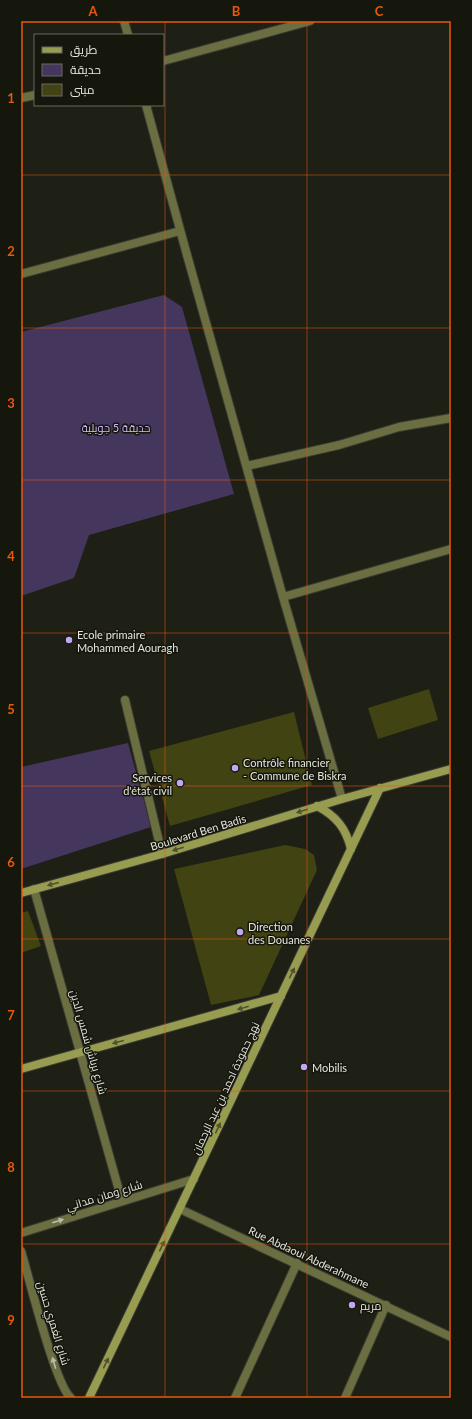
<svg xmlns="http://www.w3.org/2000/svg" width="472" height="1419" font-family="Lato,Cairo,sans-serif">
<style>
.green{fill:#45365e}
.building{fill:#414312}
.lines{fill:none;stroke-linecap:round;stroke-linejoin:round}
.service-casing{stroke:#3a3b31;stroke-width:10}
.minor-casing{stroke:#3a3b31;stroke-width:10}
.secondary-casing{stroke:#3a3b31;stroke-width:10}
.service{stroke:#6b6e41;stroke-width:8}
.minor{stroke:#6b6e41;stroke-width:8}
.secondary{stroke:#989c51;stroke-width:8}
.oneway{fill:#50522b}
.oneway2{fill:#babca8}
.grid{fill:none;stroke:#e8590c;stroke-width:1;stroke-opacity:0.55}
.poi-dot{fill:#c3a7f2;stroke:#15160c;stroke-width:1.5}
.labels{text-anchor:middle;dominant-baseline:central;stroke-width:3;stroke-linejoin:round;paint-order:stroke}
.park-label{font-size:11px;fill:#d2bbfc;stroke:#15160c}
.poi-label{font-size:11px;fill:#e5e6df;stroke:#15160c;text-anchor:start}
.street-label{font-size:11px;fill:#e5e6df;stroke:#15160c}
.neatline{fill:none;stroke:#e8590c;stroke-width:1.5}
.grid-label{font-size:13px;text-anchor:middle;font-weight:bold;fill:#e8590c}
</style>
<rect width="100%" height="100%" fill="#1e1f15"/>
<path class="green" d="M164 295 182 307 234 494 89 535 74 578 21 596V332Z
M128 743 151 827 21 869V767Z"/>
<path class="building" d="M429 689 438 720 378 739 368 708Z
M294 712 312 785 170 826 149 751Z
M285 845 305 849 314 855 317 870 259 995 211 1005 174 869Z
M28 911 41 946 21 953V913Z"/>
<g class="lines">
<g class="service-casing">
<path id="service" d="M124 21 128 35
M163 61 310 21
M21 98 35 95
M146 105 187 255
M21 274 180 231
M125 700 162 854"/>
</g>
<g class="minor-casing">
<path id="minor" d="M187 255 283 597 342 799
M247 466 339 445 399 427 451 418
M283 597 451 549
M34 889 122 1201
M180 1209 451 1337
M21 1233 194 1179
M21 1251C29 1277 55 1385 71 1398
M235 1398 297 1263
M345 1398 386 1305"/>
</g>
<g class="secondary-casing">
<path id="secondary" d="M317 806C336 816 346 828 351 849
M21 893 162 854 342 799 451 769
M21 1069 281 996
M89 1398 380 788"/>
</g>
<use href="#service" class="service"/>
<use href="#minor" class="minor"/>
<use href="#secondary" class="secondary"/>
</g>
<defs><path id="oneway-solid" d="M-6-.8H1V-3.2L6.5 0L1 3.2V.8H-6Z"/></defs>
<g class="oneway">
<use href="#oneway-solid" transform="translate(302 811) rotate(163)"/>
<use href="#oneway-solid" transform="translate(178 849) rotate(163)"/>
<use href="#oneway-solid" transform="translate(53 884) rotate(165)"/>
<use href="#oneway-solid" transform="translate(292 973) rotate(-64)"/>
<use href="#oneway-solid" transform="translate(243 1008) rotate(164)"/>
<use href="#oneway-solid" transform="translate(118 1042) rotate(165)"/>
<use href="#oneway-solid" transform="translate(218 1128) rotate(-65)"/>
<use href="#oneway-solid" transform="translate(162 1246) rotate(-64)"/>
<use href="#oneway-solid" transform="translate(106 1363) rotate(-64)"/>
</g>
<g class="oneway2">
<use href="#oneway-solid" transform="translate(58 1221) rotate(-18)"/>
<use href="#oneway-solid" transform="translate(54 1363) rotate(-107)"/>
</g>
<path class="grid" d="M165 21V1398M307 21V1398M21 175H451M21 328H451M21 480H451M21 633H451M21 786H451M21 939H451M21 1091H451M21 1244H451"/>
<g class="poi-dot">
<circle cx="69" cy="640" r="4"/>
<circle cx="235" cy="768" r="4"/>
<circle cx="180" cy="783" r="4"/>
<circle cx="240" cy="932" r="4"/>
<circle cx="304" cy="1067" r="4"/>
<circle cx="352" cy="1305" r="4"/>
</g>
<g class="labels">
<g class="park-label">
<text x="116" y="427">حديقة 5 جويلية</text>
</g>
<g class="poi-label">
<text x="77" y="634">Ecole primaire<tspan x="77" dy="13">Mohammed Aouragh</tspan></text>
<text x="243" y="762">Contrôle financier<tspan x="243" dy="13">- Commune de Biskra</tspan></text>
<text x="172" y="777" text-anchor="end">Services<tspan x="172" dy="13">d'état civil</tspan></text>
<text x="248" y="926">Direction<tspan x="248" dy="13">des Douanes</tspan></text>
<text x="312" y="1067">Mobilis</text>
<text x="360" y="1305">مريم</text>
</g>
<g class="street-label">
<text transform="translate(198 832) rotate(-17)">Boulevard Ben Badis</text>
<text transform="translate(89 1042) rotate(74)">شارع برباش شمس الدين</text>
<text transform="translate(225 1088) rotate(-65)">نهج حمودة احمد بن عبد الرحمان</text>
<text transform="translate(104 1195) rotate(-17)">شارع ومان مداني</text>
<text transform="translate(309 1257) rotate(25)">Rue Abdaoui Abderahmane</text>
<text transform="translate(54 1323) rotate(73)">شارع الغمري حسين</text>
</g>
</g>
<rect width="472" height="1419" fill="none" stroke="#15160c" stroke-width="44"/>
<rect x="34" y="34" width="130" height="72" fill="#15160c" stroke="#686960"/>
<rect x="42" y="47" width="20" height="6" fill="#989c51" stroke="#686960"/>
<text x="70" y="54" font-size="12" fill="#e5e6df">طريق</text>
<rect x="42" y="64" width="20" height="12" fill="#45365e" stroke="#686960"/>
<text x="70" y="74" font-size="12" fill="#e5e6df">حديقة</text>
<rect x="42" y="84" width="20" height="12" fill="#414312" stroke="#686960"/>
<text x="70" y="94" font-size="12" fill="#e5e6df">مبنى</text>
<rect x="22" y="22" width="428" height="1375" class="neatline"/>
<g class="grid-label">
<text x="93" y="16">A</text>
<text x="236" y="16">B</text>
<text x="379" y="16">C</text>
<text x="11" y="103">1</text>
<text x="11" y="256">2</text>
<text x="11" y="408">3</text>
<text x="11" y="561">4</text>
<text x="11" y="714">5</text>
<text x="11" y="867">6</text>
<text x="11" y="1020">7</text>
<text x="11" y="1172">8</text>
<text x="11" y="1325">9</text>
</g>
</svg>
